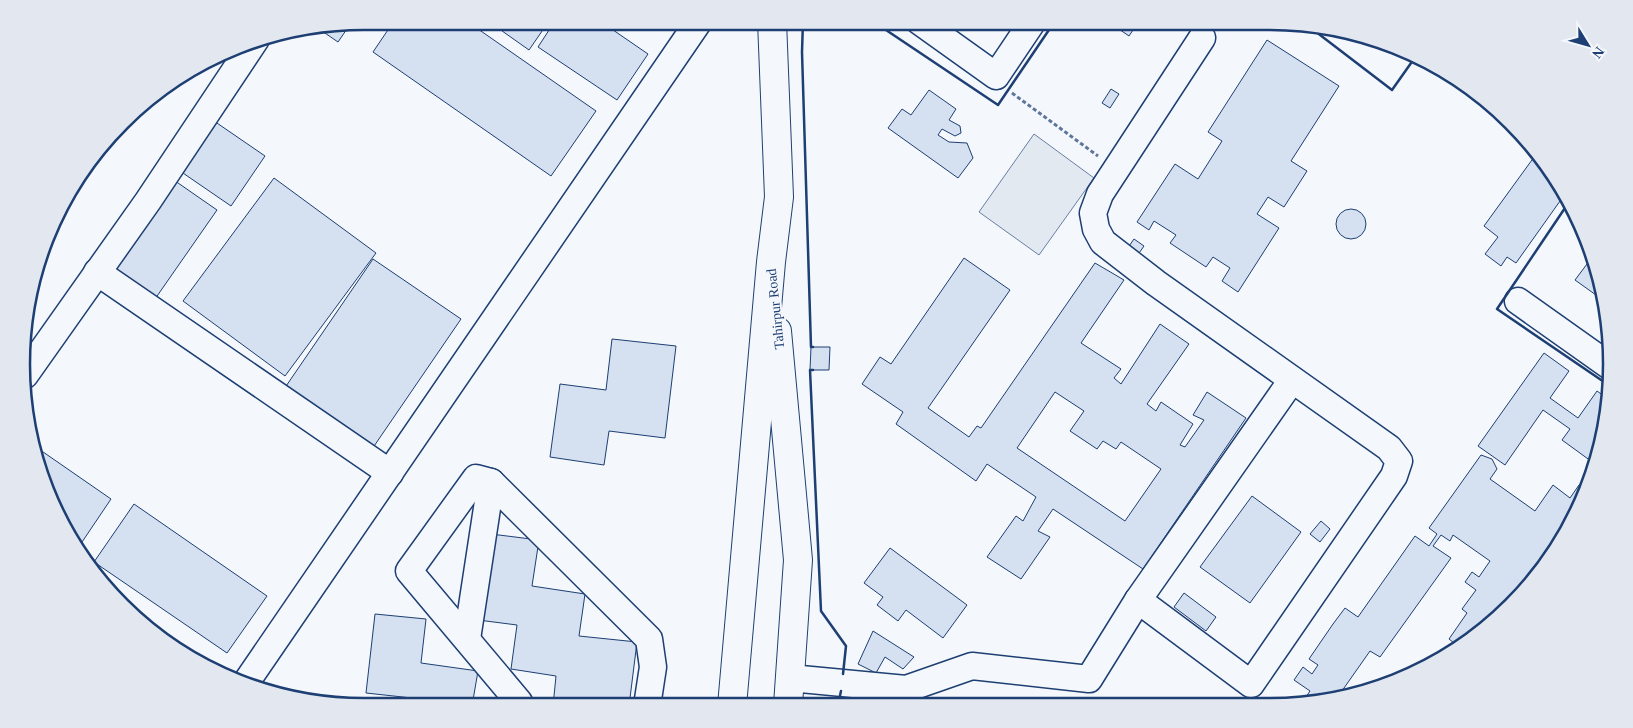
<svg xmlns="http://www.w3.org/2000/svg" width="1633" height="728" font-family="Georgia,serif">
<style>
.green{fill:#e3e9f0;stroke:#687fa3}
.building{fill:#d5e0f0;stroke:#1d3f73;fill-rule:evenodd}
.lines{fill:none;stroke-linecap:round;stroke-linejoin:round}
.minor-casing{stroke:#1d3f73;stroke-width:29}
.major-casing{stroke:#1d3f73;stroke-width:30}
.path{stroke:#5e769c;stroke-width:3;stroke-dasharray:4 2.5;stroke-linecap:butt}
.minor{stroke:#f4f7fb;stroke-width:26}
.major{stroke:#f4f7fb;stroke-width:28}
.wall{stroke:#1d3f73;stroke-width:2.5}
.labels{text-anchor:middle;stroke-width:4;stroke-linejoin:round;paint-order:stroke}
.street-label{font-size:14px;fill:#1d3f73;stroke:#f4f7fb}
.rim{fill:none;stroke:#1d3f73;stroke-width:2.5}
</style>
<rect width="100%" height="100%" fill="#f4f7fb"/>
<polygon class="green" points="1034,134 1094,178 1039,255 979,212"/>
<g class="building">
<polygon points="394,21 484,21 478,29 596,111 551,176 373,52"/>
<polygon points="488,21 549,21 529,50"/>
<polygon points="555,21 600,21 648,54 617,100 538,47"/>
<polygon points="1107,21 1139,21 1129,36"/>
<polygon points="351,23 338,42 319,29"/>
<polygon points="1267,40 1339,86 1291,161 1307,171 1284,207 1268,197 1257,214 1279,228 1238,292 1222,281 1230,268 1213,257 1206,267 1170,243 1176,235 1154,221 1149,230 1137,222 1175,164 1198,179 1222,141 1208,132"/>
<polygon points="1111,89 1119,94 1110,108 1102,103"/>
<polygon points="929,90 956,109 949,120 960,126 961,133 955,136 942,129 938,135 949,142 967,143 973,158 958,178 888,128 902,109 911,115"/>
<polygon points="214,121 265,156 231,206 180,171"/>
<polygon points="1537,153 1554,173 1565,194 1516,263 1507,257 1501,266 1485,254 1498,237 1484,226"/>
<polygon points="168,176 217,210 155,299 106,265"/>
<polygon points="274,178 376,253 285,376 183,301"/>
<circle cx="1351" cy="224" r="15"/>
<polygon points="1134,239 1144,246 1137,256 1127,249"/>
<polygon points="1593,256 1602,286 1596,295 1575,280"/>
<path d="M964 258 1010 290 928 408 969 437 977 426 981 428 1095 263 1124 280 1081 343 1121 369 1114 378 1121 384 1160 324 1189 344 1147 404 1156 411 1161 402 1193 424 1180 445 1185 447 1204 420 1193 415 1207 392 1246 418 1143 569 1053 509 1038 531 1050 537 1021 579 987 557 1016 516 1023 521 1036 497 987 464 976 481 896 424 903 412 862 384 880 357 891 364ZM1055 392 1084 411 1070 431 1097 449 1103 441 1116 449 1121 442 1161 469 1125 521 1017 448Z"/>
<polygon points="373,259 461,319 370,452 282,392"/>
<polygon points="612,339 676,346 665,438 609,431 604,465 550,457 560,384 606,390"/>
<polygon points="811,347 830,347 829,370 810,370"/>
<polygon points="1544,353 1569,371 1550,398 1578,418 1597,391 1608,399 1605,431 1595,464 1562,440 1570,429 1543,410 1505,465 1478,446"/>
<polygon points="33,445 111,499 78,548 67,535 40,474"/>
<polygon points="1481,455 1492,459 1497,469 1490,479 1535,511 1553,485 1570,498 1579,485 1587,490 1541,572 1478,636 1459,647 1449,639 1467,613 1462,609 1476,590 1465,582 1472,572 1479,577 1490,561 1453,535 1450,541 1441,535 1433,546 1451,558 1380,657 1370,651 1337,698 1328,700 1319,693 1313,702 1315,703 1303,704 1302,703 1310,691 1294,680 1303,667 1312,674 1318,665 1309,659 1333,624 1345,608 1358,617 1415,536 1429,546 1437,534 1429,528"/>
<polygon points="1252,496 1301,532 1250,603 1200,567"/>
<polygon points="134,504 267,596 227,653 94,562"/>
<polygon points="1321,521 1330,529 1320,542 1310,534"/>
<polygon points="491,534 539,540 532,586 585,594 579,636 637,642 629,706 553,706 556,676 511,669 517,625 478,620"/>
<polygon points="890,548 967,605 943,638 906,610 898,621 877,605 883,597 864,583"/>
<polygon points="1184,593 1216,617 1206,631 1174,607"/>
<polygon points="375,614 426,619 421,663 478,671 472,706 411,707 412,698 366,693"/>
<polygon points="873,631 914,657 903,669 885,657 876,673 858,664"/>
</g>
<g class="lines">
<g class="minor-casing">
<g id="minor">
<polyline points="919,21 996,76 1033,21"/>
<polyline points="97,272 390,473"/>
<polyline points="1518,301 1611,367"/>
<polyline points="25,375 148,201 256,39"/>
<polyline points="1138,600 1251,684 1394,476 1399,461 1389,448 1156,283 1103,242 1096,229 1093,213 1100,194 1202,38"/>
<polyline points="467,639 491,482"/>
<polyline points="790,678 906,689 972,666 1089,679 1138,600 1292,380"/>
<polyline points="245,684 699,21"/>
<polyline points="519,706 519,702 409,571 476,478 491,482 649,639 653,667 647,706"/>
</g>
</g>
<g class="major-casing">
<g id="major">
<polyline points="777,331 798,560 788,705"/>
<polyline points="732,706 771,262 779,197 772,21"/>
</g>
</g>
<polyline class="path" points="1012,93 1098,156"/>
<use href="#minor" class="minor"/>
<use href="#major" class="major"/>
<g class="wall">
<polyline points="803,21 802,52 811,347 813,347"/>
<polyline points="811,21 880,26 998,105 1055,21"/>
<polyline points="1259,21 1265,26 1268,21"/>
<polyline points="1307,25 1392,90 1416,56"/>
<polyline points="1569,202 1497,309 1610,386"/>
<polyline points="813,370 810,370 821,611 846,646 843,674"/>
<polyline points="838,705 841,691"/>
</g>
</g>
<g class="labels">
<g class="street-label">
<text transform="translate(775 309) rotate(-96)" y="5">Tahirpur Road</text>
</g>
</g>
<path d="M0 0H1633V728H0ZM364 30H1269A334 334 0 0 1 1603 364V364A334 334 0 0 1 1269 698H364A334 334 0 0 1 30 364V364A334 334 0 0 1 364 30Z" fill="#e3e8f0" fill-rule="evenodd"/>
<path class="rim" d="M364 30H1269A334 334 0 0 1 1603 364V364A334 334 0 0 1 1269 698H364A334 334 0 0 1 30 364V364A334 334 0 0 1 364 30Z"/>
<g transform="translate(1588 45) rotate(127)" stroke="#f4f7fb" stroke-width="4" paint-order="stroke">
<path d="M0-4L9 19L0 12L-9 19Z" fill="#1d3f73"/>
<text y="-8" font-size="14" font-weight="bold" text-anchor="middle" fill="#1d3f73">N</text>
</g>
</svg>
